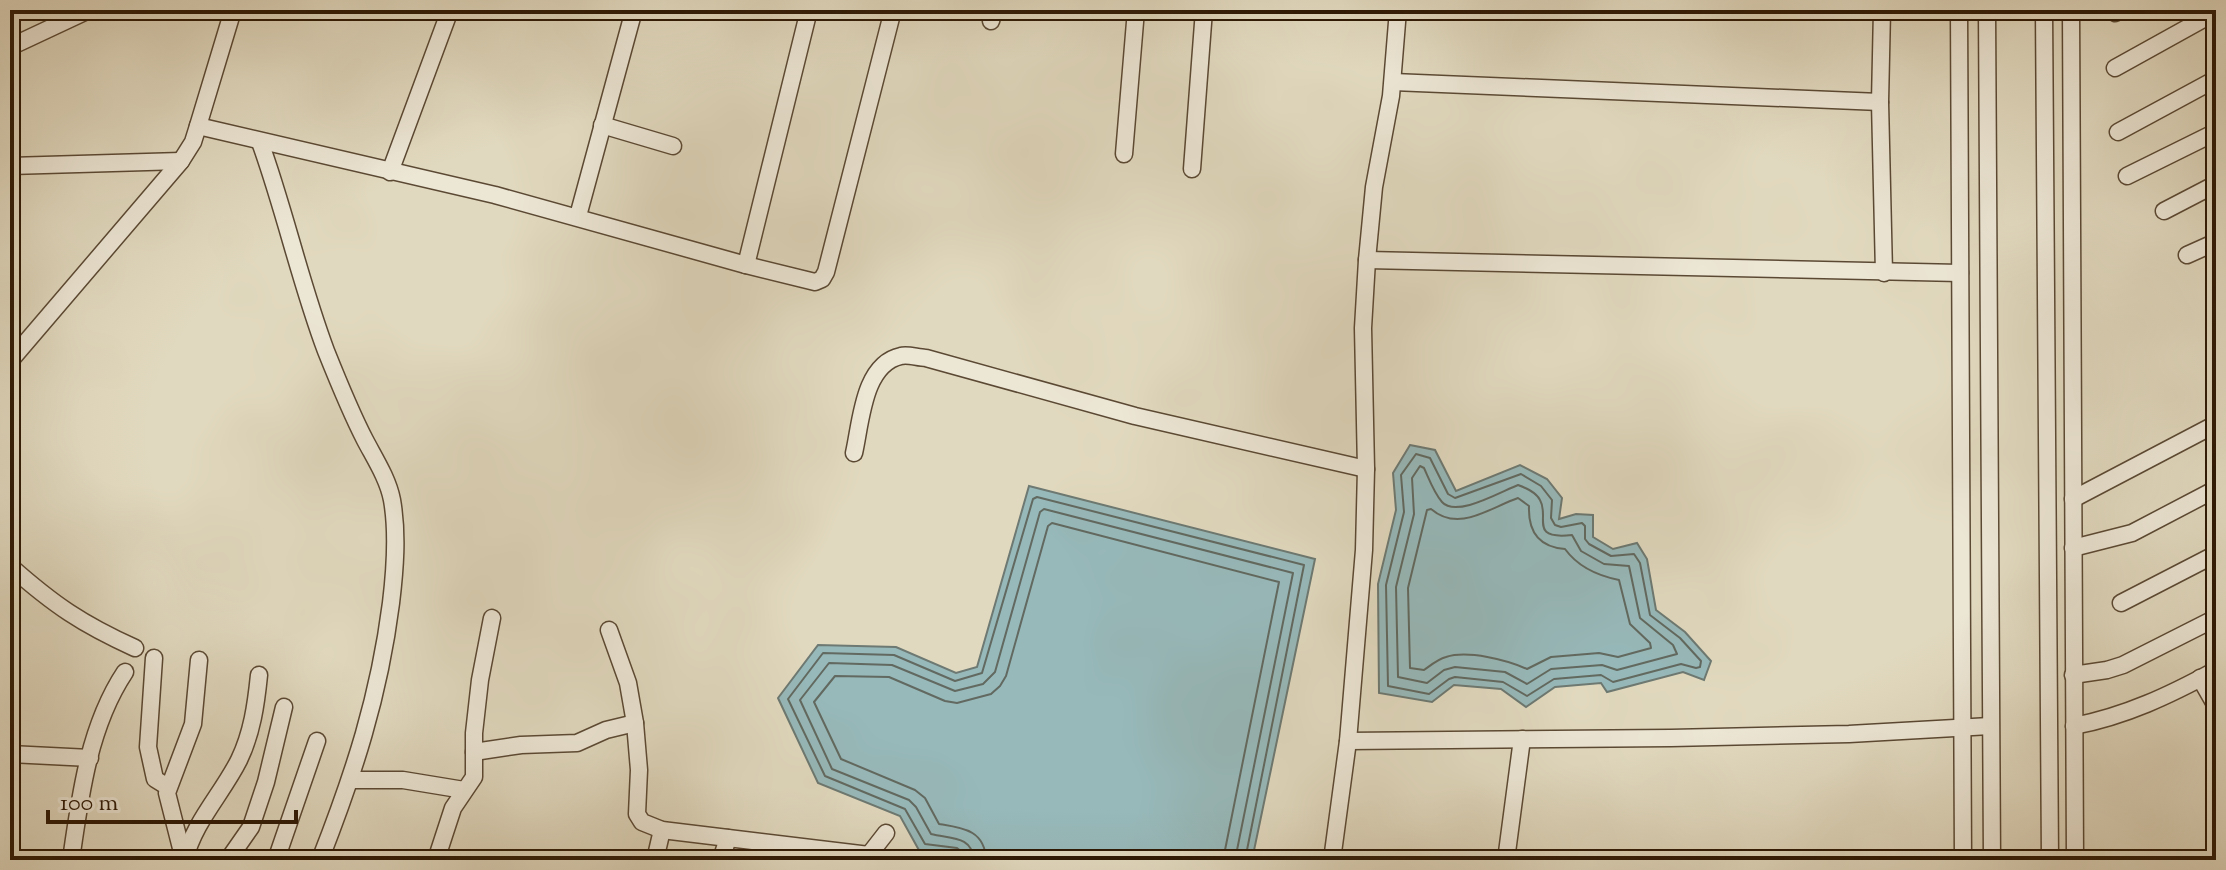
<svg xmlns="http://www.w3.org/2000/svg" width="2226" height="870" font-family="'Sorts Mill Goudy',serif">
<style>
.water{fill:#97b9ba;stroke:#6d7972;stroke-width:2}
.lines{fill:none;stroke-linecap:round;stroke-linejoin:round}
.shore{stroke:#626960;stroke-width:2}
.minor-casing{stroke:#5b4934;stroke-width:19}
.minor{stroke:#ece6d5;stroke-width:16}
</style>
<rect width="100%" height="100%" fill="#e1d9bf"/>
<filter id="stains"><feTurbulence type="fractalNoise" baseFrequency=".0025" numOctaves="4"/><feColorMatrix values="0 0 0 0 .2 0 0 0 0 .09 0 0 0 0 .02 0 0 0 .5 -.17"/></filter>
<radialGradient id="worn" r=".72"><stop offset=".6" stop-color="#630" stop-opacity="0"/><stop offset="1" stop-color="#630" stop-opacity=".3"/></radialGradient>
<g class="water">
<polygon points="1410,445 1435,450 1456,491 1520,465 1547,479 1562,498 1559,519 1576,514 1593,515 1593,537 1613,549 1637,543 1647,559 1656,610 1685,632 1711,661 1704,680 1683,672 1607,692 1601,683 1555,687 1526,707 1501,689 1454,685 1432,702 1379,693 1378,584 1396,510 1393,473"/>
<polygon points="1029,486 1315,559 1252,860 990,860 920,852 900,816 818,783 778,698 818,645 896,647 956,673 977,667"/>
</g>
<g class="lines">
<g class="shore">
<polygon points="1416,454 1430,458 1448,494 1455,498 1521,474 1541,486 1552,500 1551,518 1555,525 1561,527 1582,523 1585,526 1585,539 1589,544 1611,556 1634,554 1640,563 1650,615 1680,638 1701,661 1700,667 1696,668 1681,664 1613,682 1601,675 1554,679 1527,696 1503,682 1455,677 1449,679 1429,694 1388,686 1386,585 1404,512 1401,475"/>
<path d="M1420 466 1424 468C1429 479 1434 493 1442 502 1456 518 1500 492 1518 485 1526 488 1536 492 1540 500 1550 517 1528 540 1572 535L1581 551 1604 564 1629 566 1640 618 1673 645 1677 654 1617 670 1602 665 1551 669 1527 684 1505 672 1455 667 1444 670 1427 683 1398 677 1396 587 1414 514 1412 478Z"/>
<path d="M1518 498 1529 506C1528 531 1538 547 1565 549 1578 567 1599 576 1619 580L1630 624 1650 643 1651 648 1618 657 1599 653 1551 657 1527 669C1507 660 1468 650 1446 657 1438 659 1431 665 1424 670L1410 668 1408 588 1427 510 1431 509C1459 533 1489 508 1518 498Z"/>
<polyline points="964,860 963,853 957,848 925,844 905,809 825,776 788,699 823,653 894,655 955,681 982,673 1033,499 1037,497 1304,565 1245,860"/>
<path d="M974 860C972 835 950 839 931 834L916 807 909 800 832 769 800 700 829 663 892 665 955 691 983 684 995 672 1040 512 1044 509 1293 573 1235 860"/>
<path d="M986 860C985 830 963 828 939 824L925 798 915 790 841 759 814 702 835 676 889 677 945 701 957 703 991 694 1000 686 1006 676 1048 526 1052 523 1279 582 1223 860"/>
</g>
<g class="minor-casing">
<g id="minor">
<polyline points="1882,10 1880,102 1884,273"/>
<polyline points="1959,10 1963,860"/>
<polyline points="1987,10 1992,860"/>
<polyline points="2044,10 2050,860"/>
<polyline points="2071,10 2075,860"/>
<polyline points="2115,13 2121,10"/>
<polyline points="991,21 994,10"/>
<polyline points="10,47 89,10"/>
<polyline points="2115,68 2216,12"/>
<polyline points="1393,82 1880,102"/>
<polyline points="602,125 673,146"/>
<polyline points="198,126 495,195 746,265 815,282 822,279 826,272 893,10"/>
<polyline points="2118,132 2216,79"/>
<path d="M260 142C285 211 300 282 326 351 338 381 350 411 365 440 375 459 388 479 392 500 398 534 395 570 391 603 379 697 354 773 320 860"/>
<polyline points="1124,154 1136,10"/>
<polyline points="10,166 181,161"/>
<polyline points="1192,169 1204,10"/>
<polyline points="390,172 450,10"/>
<polyline points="2127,176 2216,132"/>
<polyline points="2164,211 2216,184"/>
<polyline points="578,216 634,10"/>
<polyline points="2187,255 2216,242"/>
<polyline points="1367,260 1960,273"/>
<polyline points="746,265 809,10"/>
<polyline points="10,361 181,161 193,142 198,126 233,10"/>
<path d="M854 453C861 423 863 364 901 356 908 354 918 358 926 358L1135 416 1366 469"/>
<polyline points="2073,499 2216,424"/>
<polyline points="2073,548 2132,533 2216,489"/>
<path d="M10 566C54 605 82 624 135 648"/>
<polyline points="2121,603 2216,554"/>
<polyline points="609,630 628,683 635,723 639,770 637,814 642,822 662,830 869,855"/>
<polyline points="154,658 148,747 155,779 168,787"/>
<polyline points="2073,675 2107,670 2123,665 2216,618"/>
<polyline points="2200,678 2216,706"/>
<path d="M2074 726C2126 716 2170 695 2216 670"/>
<polyline points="1348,741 1671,738 1849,734 1990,726"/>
<polyline points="474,752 521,745 577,743 606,730 635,723"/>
<polyline points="10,754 90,758"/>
<polyline points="351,780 403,780 464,790"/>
<path d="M185 859C194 822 222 794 239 760 252 733 256 705 259 675"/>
<path d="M71 860C80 796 89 726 125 672"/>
<polyline points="184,860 167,793 193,724 199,660"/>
<polyline points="228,860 251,827 266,782 284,707"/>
<polyline points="276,860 317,741"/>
<polyline points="436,860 453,808 474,777 474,733 480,680 492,618"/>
<polyline points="655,860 662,830"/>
<polyline points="721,860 728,838"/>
<polyline points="865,860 886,833"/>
<polyline points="1332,860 1348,741 1364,550 1366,469 1363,328 1367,260 1374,187 1391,96 1398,10"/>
<polyline points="1506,860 1522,739"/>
</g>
</g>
<use href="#minor" class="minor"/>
</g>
<rect width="2226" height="870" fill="none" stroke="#e1d9bf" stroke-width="40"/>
<rect x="12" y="12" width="2202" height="846" fill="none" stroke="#2e1905" stroke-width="4"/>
<rect x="20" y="20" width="2186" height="830" fill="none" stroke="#2e1905" stroke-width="2"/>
<path d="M48 810v12h248v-12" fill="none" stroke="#2e1905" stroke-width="4"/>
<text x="60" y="810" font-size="24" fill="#2e1905" stroke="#ece6d5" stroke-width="6" paint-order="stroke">100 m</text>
<rect width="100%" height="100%" filter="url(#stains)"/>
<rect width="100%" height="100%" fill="url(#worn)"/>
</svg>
